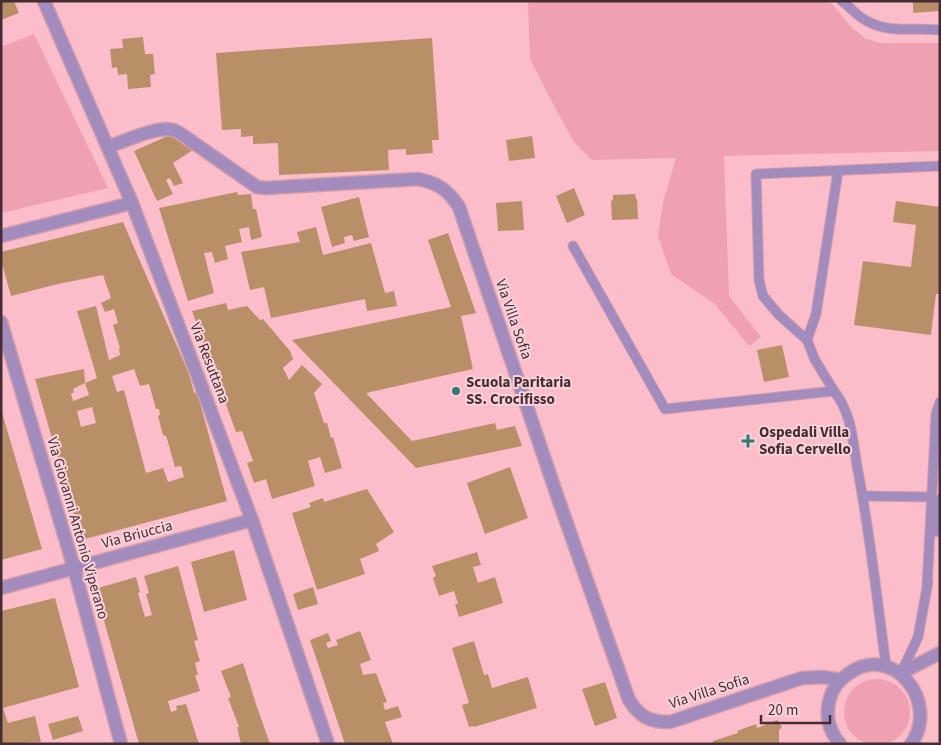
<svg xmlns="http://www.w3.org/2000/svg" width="941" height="745" font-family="'Source Sans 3',sans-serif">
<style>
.green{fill:#efa0b2}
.building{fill:#b98f68;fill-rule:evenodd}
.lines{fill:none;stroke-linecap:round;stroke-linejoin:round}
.service-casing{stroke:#d49daa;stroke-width:11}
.minor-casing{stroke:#d49daa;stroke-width:15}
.service{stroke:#a18cbd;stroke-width:9}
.minor{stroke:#a18cbd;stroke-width:12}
.poi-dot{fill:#327971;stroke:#f9d2da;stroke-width:2}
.labels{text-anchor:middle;stroke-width:4;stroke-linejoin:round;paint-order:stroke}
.street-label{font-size:15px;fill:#462d33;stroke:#f9d2da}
.poi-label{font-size:15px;font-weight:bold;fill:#462d33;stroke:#f9d2da;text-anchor:start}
</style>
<rect width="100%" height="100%" fill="#fcbdcb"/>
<g class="green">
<polygon points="528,1 828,1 833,5 852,28 866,39 881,43 940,43 940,151 724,156 729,296 761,337 749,346 715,304 671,274 658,236 663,203 676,158 592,160 574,142 552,102 530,59"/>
<polygon points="34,34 108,188 1,213 1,47"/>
<circle cx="877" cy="712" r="33"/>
</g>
<g class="building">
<polygon points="1,1 14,1 19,13 1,20"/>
<polygon points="913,1 938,1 939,11 913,13"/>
<polygon points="143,37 145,54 153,54 155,74 150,75 151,87 128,89 127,74 118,75 117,67 112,68 110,49 123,48 122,39"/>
<polygon points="432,38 439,140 432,140 433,153 406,155 406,149 388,150 389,170 279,175 278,143 253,144 253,136 241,137 241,129 222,130 216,53"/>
<polygon points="172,134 193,150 173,163 183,183 174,186 170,178 166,180 173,194 157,201 134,151"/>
<polygon points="532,136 535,158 509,161 506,140"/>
<polygon points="574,188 585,215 567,223 556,196"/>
<polygon points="237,192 238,195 251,194 253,209 256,209 262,237 251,240 249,227 239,229 242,242 225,246 228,259 215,263 212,252 204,253 214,293 188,301 159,208"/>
<polygon points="635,194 636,199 637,199 638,219 612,220 611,201 613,200 613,195"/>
<polygon points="359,197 369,237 354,241 352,235 344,237 345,243 332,247 321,207"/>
<polygon points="522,201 524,230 498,231 496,203"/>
<polygon points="896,201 940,207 940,294 936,294 931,335 854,325 863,261 911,267 916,225 893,222"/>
<path d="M123 222 189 374 194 393 197 392 227 501 81 540 35 379 84 369 85 383 73 389 74 392 71 394 73 401 89 395 85 383 97 378 77 311 96 306 109 360 120 355 119 349 120 348 113 325 118 323 114 309 105 312 101 303 111 298 103 275 58 284 11 296 1 260V252ZM134 369 140 386 149 384 156 409H159L160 415 158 416 163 435 166 436 168 442 175 467 181 466 184 477 168 482 163 468 146 473 124 390 117 392 112 376ZM92 407 96 423 81 427 77 411Z"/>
<polygon points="316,227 323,255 371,243 385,293 394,291 397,306 367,311 365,299 271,318 264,287 250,290 241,252 300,242 297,232"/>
<polygon points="448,233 476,313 461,316 473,369 366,393 412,441 495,423 497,430 515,426 522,446 416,468 292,340 451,307 428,240"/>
<polygon points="226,303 228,310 247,306 260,320 263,319 290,351 293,359 283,368 289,380 302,365 322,384 314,393 324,423 327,423 331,438 333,437 342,468 325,473 320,457 308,461 315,486 272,499 266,479 254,483 247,463 253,461 242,431 236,432 192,311"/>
<polygon points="782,345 789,377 764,382 757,350"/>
<polygon points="1,409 42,549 1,560"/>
<polygon points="510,467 528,518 485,534 467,483"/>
<polygon points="367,489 394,532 376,544 379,551 360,559 365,574 317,590 292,513 311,507 309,503 323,498 324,502"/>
<polygon points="234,550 247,600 204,612 191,562"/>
<polygon points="477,552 481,565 473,567 478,583 495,577 503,603 459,617 455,604 458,604 454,591 439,596 433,578 436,576 432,566"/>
<polygon points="178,566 198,640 194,641 200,661 195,663 198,675 195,675 200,691 168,701 171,712 177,710 176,706 186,704 199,744 139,744 95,589 136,577 140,592 138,593 145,617 152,615 146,594 149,593 144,576"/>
<polygon points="313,587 318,604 298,610 293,594"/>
<polygon points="55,598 79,687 3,708 8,723 35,716 41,742 1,744 1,611"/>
<polygon points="360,631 371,660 360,664 363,675 376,673 387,702 383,703 385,710 398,706 402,717 385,722 393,744 345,744 310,640 328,633 331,641 326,643 328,648 338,645 336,640"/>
<polygon points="474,641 484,675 488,674 492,688 528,677 537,708 474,727 473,726 469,727 462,705 469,703 452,648"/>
<polygon points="243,663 256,704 270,744 241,744 237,727 239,727 228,698 231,697 221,671"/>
<polygon points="605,682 617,718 595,726 582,689"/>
<polygon points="78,716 83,731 53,740 48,724"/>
<polygon points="777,720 782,727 779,730 779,744 713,744 713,741 738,733 737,731 756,724 757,728"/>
</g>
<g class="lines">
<g class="service-casing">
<g id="service">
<path d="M842 1C850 7 858 17 867 21 890 34 915 27 940 30"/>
<path d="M573 246 665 409 834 391C851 412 853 440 857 466 870 532 877 599 886 666"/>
<polyline points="807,340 816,314 838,171"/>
<polyline points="834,391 815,360 807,340 779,315 763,296 759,280 756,174 940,166"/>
<polyline points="863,496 932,497"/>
<polyline points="935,532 940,499"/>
<polyline points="927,588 936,414 940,402"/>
<polyline points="901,673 918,637 928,582"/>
</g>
</g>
<g class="minor-casing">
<g id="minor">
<polyline points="44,1 132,203 252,520 328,744"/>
<path d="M108 147C125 141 157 126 173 130 177 131 181 134 184 136L257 187 266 188 418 179C438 183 448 190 459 207L560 504 629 700C640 717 649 722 670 722L802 678 823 677 840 680"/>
<polyline points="1,236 132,203"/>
<polyline points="1,322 74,568 121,744"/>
<polyline points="1,588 252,520"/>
<polyline points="901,673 940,653"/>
<path d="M840 744C828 730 825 715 830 698 833 687 839 680 848 674 892 641 941 702 911 744"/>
</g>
</g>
<use href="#service" class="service"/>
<use href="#minor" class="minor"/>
</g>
<g class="poi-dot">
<circle cx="456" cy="391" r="5"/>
<path d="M745.5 433.5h5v5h5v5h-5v5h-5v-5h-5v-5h5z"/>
</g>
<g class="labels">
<g class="street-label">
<text transform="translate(514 319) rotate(71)" y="5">Via Villa Sofia</text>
<text transform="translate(210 363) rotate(69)" y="5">Via Resuttana</text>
<text transform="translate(78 528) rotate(74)" y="5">Via Giovanni Antonio Viperano</text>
<text transform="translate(137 534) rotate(-15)" y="5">Via Briuccia</text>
<text transform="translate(709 691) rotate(-18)" y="5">Via Villa Sofia</text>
</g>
<g class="poi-label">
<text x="466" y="387">Scuola Paritaria<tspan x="466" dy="17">SS. Crocifisso</tspan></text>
<text x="759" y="437">Ospedali Villa<tspan x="759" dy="17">Sofia Cervello</tspan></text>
</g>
</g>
<rect width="941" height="745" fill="none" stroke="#462d33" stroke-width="5"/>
<path d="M761 715v8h69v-8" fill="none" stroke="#462d33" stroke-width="2.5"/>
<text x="768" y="715" font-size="15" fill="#462d33" stroke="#f9d2da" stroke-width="4" paint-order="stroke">20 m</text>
</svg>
